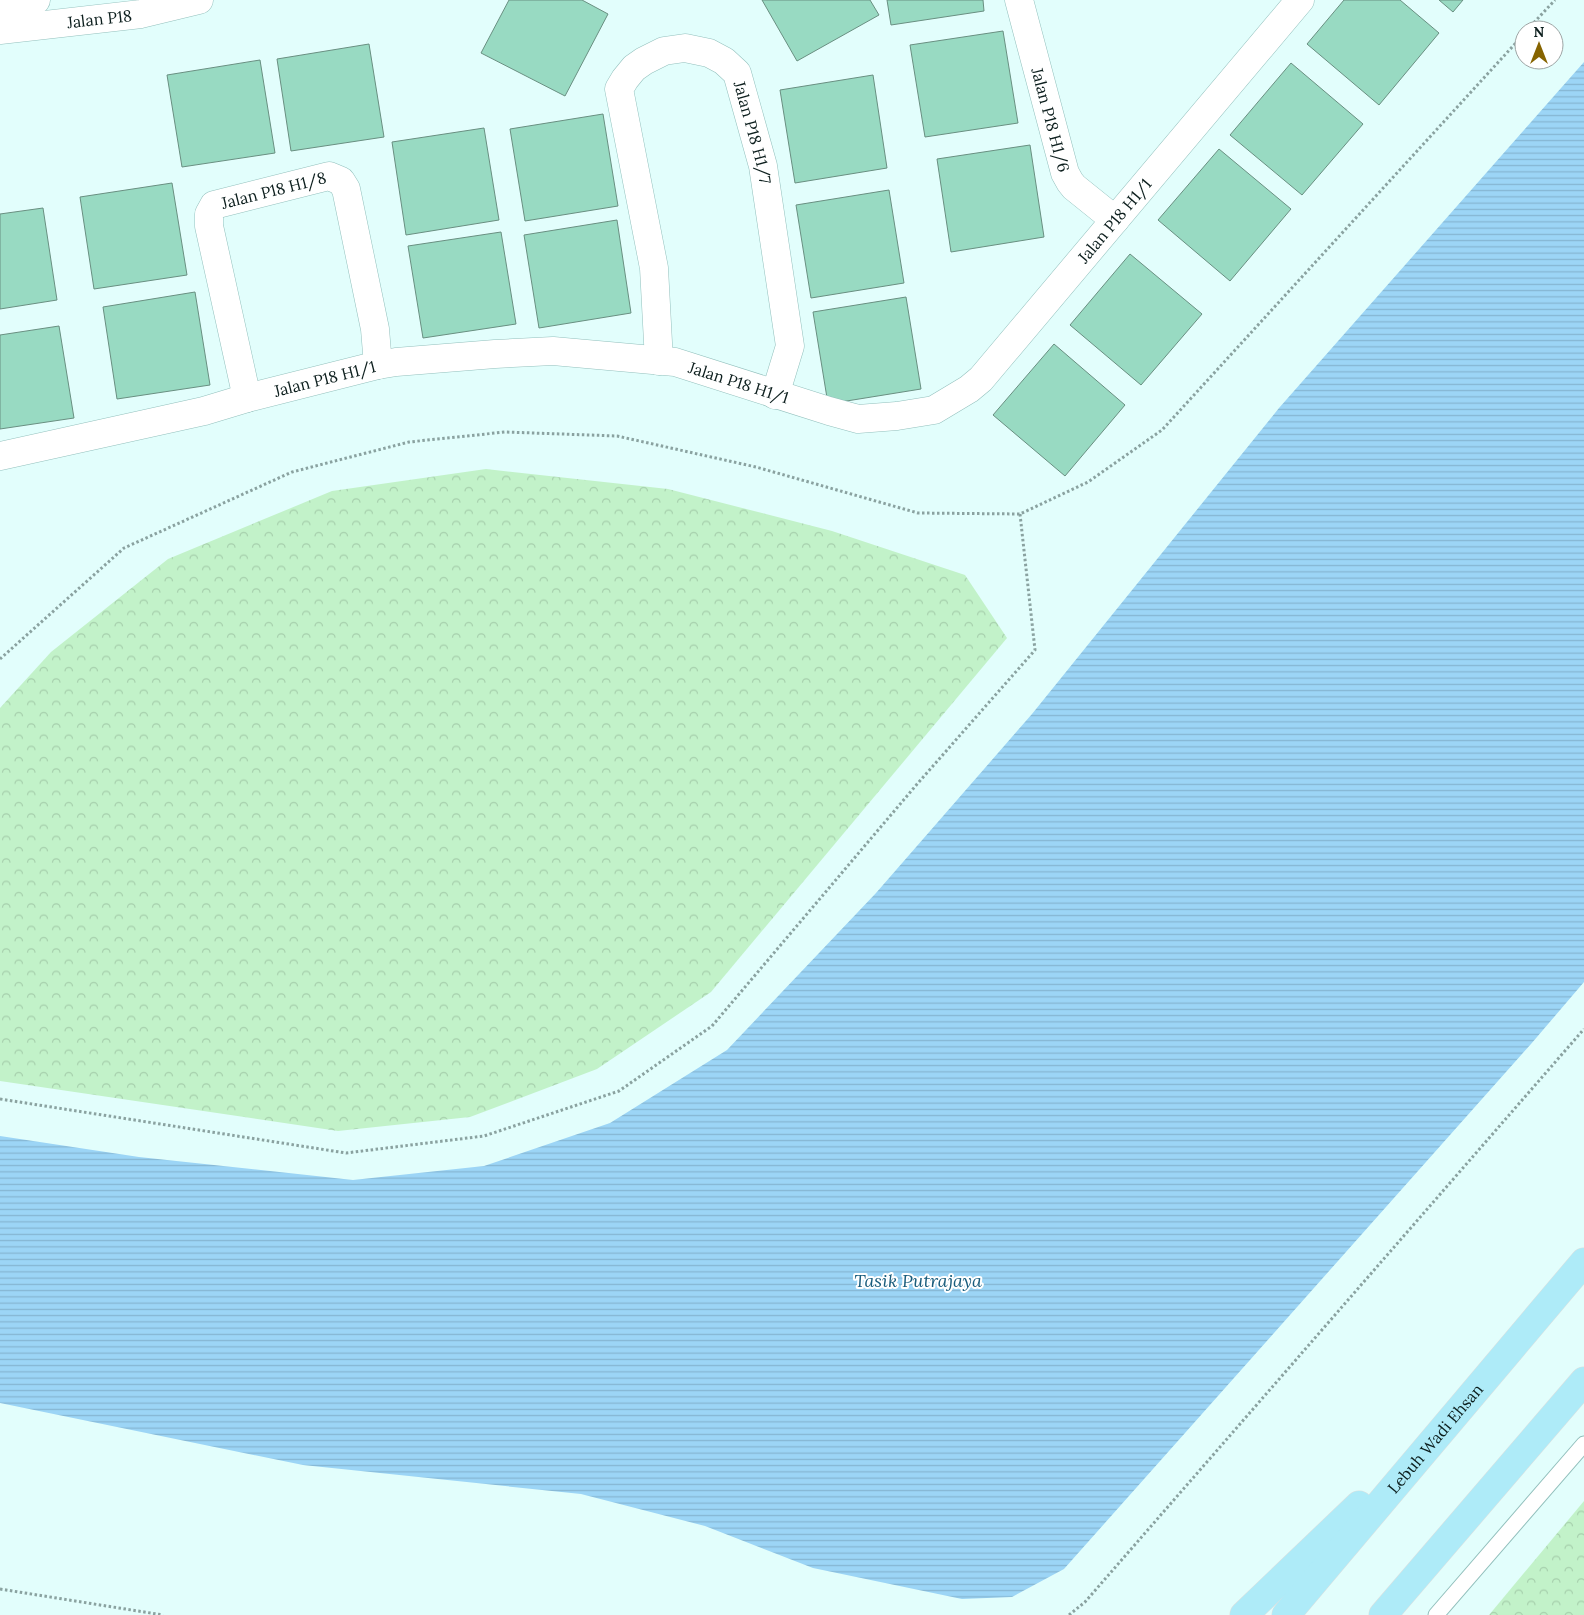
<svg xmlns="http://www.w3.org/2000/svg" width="1584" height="1615" font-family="Lora,serif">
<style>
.forest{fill:url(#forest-crowns)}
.water{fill:url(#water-rules)}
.building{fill:#98dac2;stroke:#698f81}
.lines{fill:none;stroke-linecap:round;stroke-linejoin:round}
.service-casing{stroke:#93c0bd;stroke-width:17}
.minor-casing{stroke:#93c0bd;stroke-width:29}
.tertiary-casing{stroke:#93c0bd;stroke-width:29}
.primary-casing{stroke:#dde0df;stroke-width:29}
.path{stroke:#8aa2a0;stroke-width:3;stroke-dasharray:2.5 2.5;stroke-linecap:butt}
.service{stroke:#fff;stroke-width:15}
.minor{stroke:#fff;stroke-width:28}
.tertiary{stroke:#fff;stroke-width:28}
.primary{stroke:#aeebf8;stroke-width:28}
.labels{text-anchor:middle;stroke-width:4;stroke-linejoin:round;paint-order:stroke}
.street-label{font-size:16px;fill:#0c1e1d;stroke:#fff}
.water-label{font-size:18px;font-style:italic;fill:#185c7c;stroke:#fff}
</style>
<defs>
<pattern id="forest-crowns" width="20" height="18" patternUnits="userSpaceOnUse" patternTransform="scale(1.25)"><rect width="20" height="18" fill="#c2f2c9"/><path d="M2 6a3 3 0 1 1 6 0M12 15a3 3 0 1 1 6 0" fill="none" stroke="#a6cfac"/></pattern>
<pattern id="water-rules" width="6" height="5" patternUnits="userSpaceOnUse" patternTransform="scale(1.25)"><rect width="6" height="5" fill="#9cd5f6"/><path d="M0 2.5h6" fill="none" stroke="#85b6d2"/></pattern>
</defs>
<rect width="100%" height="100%" fill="#e2fefc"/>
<g class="forest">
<polygon points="486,469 668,489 832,531 965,575 1007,638 711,992 597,1069 470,1117 338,1131 0,1081 0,708 51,652 168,559 332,491"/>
<polygon points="1584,1501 1584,1615 1489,1615"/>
</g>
<polygon class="water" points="1584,62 1584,982 1531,1044 1064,1569 1012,1597 962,1599 813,1568 705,1526 581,1494 303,1465 0,1403 0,1136 139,1157 353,1180 484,1166 610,1123 727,1050 876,893 1032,714 1279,408"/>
<g class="building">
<polygon points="509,0 582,0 608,14 565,96 481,53"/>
<polygon points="762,0 870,0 879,15 797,61"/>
<polygon points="887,0 983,0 984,11 891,25"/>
<polygon points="1344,0 1400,0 1439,33 1379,105 1307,44"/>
<polygon points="1439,0 1463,0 1453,12"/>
<polygon points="1003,31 1018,123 925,137 910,45"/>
<polygon points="369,44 384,137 291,151 277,59"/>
<polygon points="260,60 275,153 182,167 167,75"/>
<polygon points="1291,63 1363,124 1302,195 1230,135"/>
<polygon points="873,75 887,168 795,183 780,90"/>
<polygon points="603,114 618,206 525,221 510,129"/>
<polygon points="484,128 499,220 406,235 392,142"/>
<polygon points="1030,145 1044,237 951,252 937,159"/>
<polygon points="1219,149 1291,209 1230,281 1158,220"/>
<polygon points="172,183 187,275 94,289 80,197"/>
<polygon points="889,190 904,283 811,298 796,205"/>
<polygon points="43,208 57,300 0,309 0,214"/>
<polygon points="617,220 631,313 539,328 524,235"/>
<polygon points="501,232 516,324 423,338 408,246"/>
<polygon points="1130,254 1202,314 1141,385 1070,325"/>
<polygon points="195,292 210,385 117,399 103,307"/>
<polygon points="906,297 921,389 828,404 813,312"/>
<polygon points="59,326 74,418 0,429 0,335"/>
<polygon points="1054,344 1125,405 1065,476 993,415"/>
</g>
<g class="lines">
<g class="service-casing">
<polyline id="service" points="1436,1615 1584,1444"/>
</g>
<g class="minor-casing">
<g id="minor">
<path id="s1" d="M1019 0 1065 173 1070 182 1074 187 1115 220"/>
<path id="s2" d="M659 361 654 268 619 89 625 79 634 68 644 61 664 51 685 48 709 53 724 61 737 73 763 166 790 346 775 395"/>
<path id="s3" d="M247 398 209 226V214L214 205 329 176 341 181 346 189 375 329 378 365"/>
<path id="s4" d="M0 456 204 411 247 398 378 365 396 362 495 354 553 351 675 362 829 411 858 419 897 416 934 410 969 389 981 379 1300 0"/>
</g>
</g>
<g class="tertiary-casing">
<g id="tertiary">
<polyline points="0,6 36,0"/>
<path id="s5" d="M0 30 141 14 199 0"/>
</g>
</g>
<g class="primary-casing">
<g id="primary">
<polyline points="1244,1615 1359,1505"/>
<path id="s6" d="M1286 1615 1584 1262"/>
<polyline points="1383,1615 1584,1381"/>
</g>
</g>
<g class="path">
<polyline points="1527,30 1555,0"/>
<polyline points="0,659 124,548 292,472 409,442 505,432 617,436 756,467 918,513 1020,514 1088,482 1162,430 1524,34"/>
<polyline points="0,1099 346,1153 484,1136 619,1091 712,1026 918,783 1035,650 1020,514"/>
<polyline points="0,1589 163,1615"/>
<polyline points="1069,1615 1085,1602 1584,1029"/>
</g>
<use href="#service" class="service"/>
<use href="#minor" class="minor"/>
<use href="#tertiary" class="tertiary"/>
<use href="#primary" class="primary"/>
</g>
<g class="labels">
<g class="street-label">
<text dy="6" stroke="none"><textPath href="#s5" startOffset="100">Jalan P18</textPath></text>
<text dy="6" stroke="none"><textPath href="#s1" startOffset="124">Jalan P18 H1/6</textPath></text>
<text dy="6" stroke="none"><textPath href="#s2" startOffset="478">Jalan P18 H1/7</textPath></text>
<text dy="6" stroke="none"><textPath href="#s3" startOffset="260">Jalan P18 H1/8</textPath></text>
<text dy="6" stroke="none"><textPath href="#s4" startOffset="1219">Jalan P18 H1/1</textPath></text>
<text dy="6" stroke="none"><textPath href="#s4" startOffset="334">Jalan P18 H1/1</textPath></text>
<text dy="6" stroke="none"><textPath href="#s4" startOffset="754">Jalan P18 H1/1</textPath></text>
<text dy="6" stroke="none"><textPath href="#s6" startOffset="231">Lebuh Wadi Ehsan</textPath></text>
</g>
<g class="water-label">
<text x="918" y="1287">Tasik Putrajaya</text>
</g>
</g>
<g transform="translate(1539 45)"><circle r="24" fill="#ffffff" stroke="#9ea5a5"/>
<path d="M0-4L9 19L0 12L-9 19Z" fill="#866400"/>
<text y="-8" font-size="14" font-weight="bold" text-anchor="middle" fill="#0c1e1d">N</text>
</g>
</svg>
